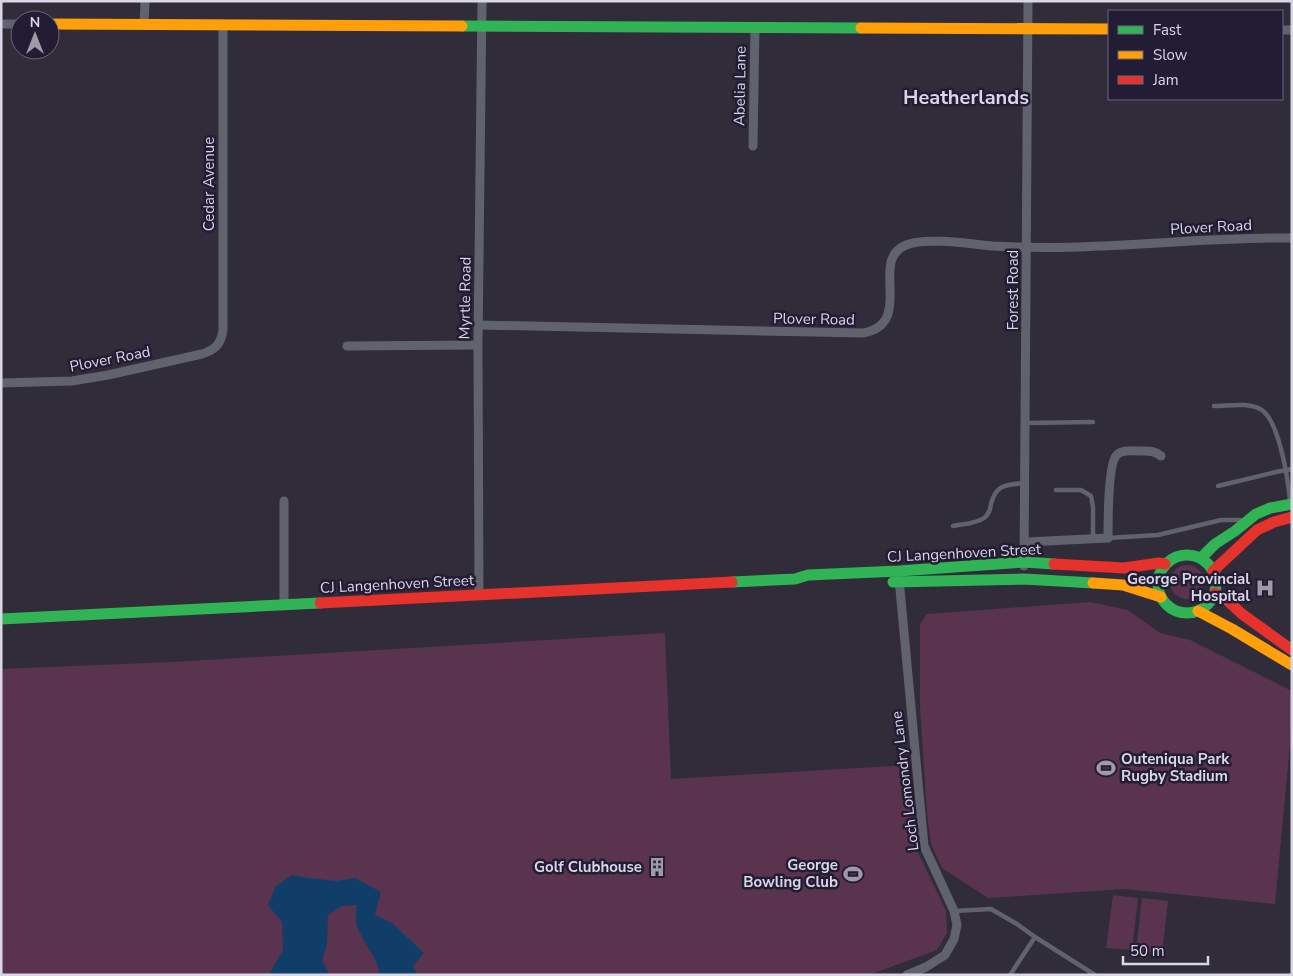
<svg xmlns="http://www.w3.org/2000/svg" width="1293" height="976" font-family="'Nunito Sans',sans-serif">
<style>
.green{fill:#5a344f}
.water{fill:#113d69}
.lines{fill:none;stroke-linecap:round;stroke-linejoin:round}
.lane{stroke:#60626d;stroke-width:4.5}
.street{stroke:#60626d;stroke-width:9}
.fast{stroke:#30b455;stroke-width:11}
.slow{stroke:#ff9f0a;stroke-width:11}
.jam{stroke:#e5322d;stroke-width:11}
.labels{text-anchor:middle;stroke-width:5;stroke-linejoin:round;paint-order:stroke}
.street-label{font-size:15px;fill:#d9d6e6;stroke:#231c35}
.poi-label{font-size:15px;font-weight:bold;fill:#d9d6e6;stroke:#231c35;text-anchor:end}
.district-label{font-size:20px;font-weight:bold;fill:#d9d6e6;stroke:#231c35}
</style>
<rect width="100%" height="100%" fill="#302c39"/>
<g class="green">
<circle cx="1187" cy="582" r="17"/>
<polygon points="1090,602 1128,610 1160,633 1190,640 1292,691 1292,723 1275,904 1124,889 988,898 942,868 931,844 927,813 920,706 920,624 927,614"/>
<polygon points="665,633 671,779 909,765 912,840 946,911 947,933 937,950 869,975 1,975 1,669 173,662"/>
<polygon points="1113,895 1138,898 1132,950 1106,948"/>
<polygon points="1142,898 1168,901 1162,954 1136,951"/>
</g>
<path class="water" d="M292 875 308 878 336 881 355 878 381 892 375 915 392 923 424 953 413 966 418 975H379C380 959 358 938 356 921 355 916 357 910 357 905L342 906 328 915 327 944 322 961 330 975H269L283 950 282 922 268 905 276 886Z"/>
<g class="lines">
<g class="lane">
<path d="M1214 406C1228 406 1248 402 1260 409 1279 418 1288 480 1290 500"/>
<polyline points="1026,423 1093,422"/>
<polyline points="1218,486 1276,472 1292,469"/>
<polyline points="1056,490 1081,490 1091,496 1093,507 1093,539"/>
<path d="M953 526C962 524 976 524 984 518 989 514 990 510 991 504 996 484 1006 485 1024 483"/>
<polyline points="1108,538 1158,535 1221,520 1240,520"/>
<polyline points="954,911 991,909 1017,924 1035,937"/>
<polyline points="1010,975 1035,937 1095,975"/>
</g>
<g class="street">
<polyline points="1,24 20,24"/>
<polyline points="144,25 145,1"/>
<polyline points="1282,30 1292,30"/>
<polyline points="753,146 755,27"/>
<path d="M479 325 863 333C916 323 868 260 906 245 926 237 971 244 993 246 1093 252 1192 237 1292 238"/>
<polyline points="347,346 478,345"/>
<path d="M1 383 72 381 108 375 202 354C215 350 221 344 223 330V25"/>
<polyline points="284,501 284,605"/>
<path d="M1026 542 1108 538C1108 523 1108 466 1116 456 1121 449 1132 451 1139 451 1147 451 1154 450 1161 456"/>
<polyline points="1024,566 1028,1"/>
<polyline points="899,579 924,846 954,911 957,925 954,939 945,955 926,967 907,975"/>
<polyline points="479,595 478,345 482,1"/>
</g>
<g class="fast">
<polyline points="462,26 861,28"/>
<circle cx="1187" cy="584" r="29"/>
<polyline points="1201,558 1215,544 1235,531 1256,514 1270,508 1292,504"/>
<polyline points="732,582 795,579 808,575 899,571 1024,562 1054,564"/>
<polyline points="893,582 1024,579 1093,583"/>
<polyline points="1,619 320,603"/>
</g>
<g class="slow">
<polyline points="50,24 462,26"/>
<polyline points="861,28 1109,29"/>
<polyline points="1093,583 1123,585 1161,597"/>
<polyline points="1198,611 1232,629 1292,665"/>
</g>
<g class="jam">
<polyline points="1054,564 1124,568 1159,563 1165,564"/>
<polyline points="1213,571 1257,530 1274,522 1292,517"/>
<polyline points="1215,593 1228,601 1242,614 1292,650"/>
<polyline points="320,603 732,582"/>
</g>
</g>
<defs>
<g id="hospital-bare" transform="scale(1.5)"><path d="M-5-5h3v3.5h4V-5h3V5h-3V1.5h-4V5h-3Z" fill="#9e9aa9" stroke="#231c35" stroke-width="2.5" paint-order="stroke"/></g>
<g id="stadium-bare" transform="scale(1.5)"><path d="M0-5a6.5 5 0 1 0 0 10a6.5 5 0 1 0 0-10ZM-3.5-1.8h7v3.6h-7Z" fill="#9e9aa9" stroke="#231c35" stroke-width="2.5" paint-order="stroke"/></g>
<g id="building-bare" transform="scale(1.5)"><path d="M-4-6H4V6H1V3H-1V6H-4ZM-2.5-4.3h1.7v1.8h-1.7ZM.8-4.3h1.7v1.8H.8ZM-2.5-1h1.7V.8h-1.7ZM.8-1h1.7V.8H.8Z" fill="#9e9aa9" stroke="#231c35" stroke-width="2.5" paint-order="stroke"/></g>
</defs>
<g fill-rule="evenodd">
<use href="#hospital-bare" x="1265" y="588"/>
<use href="#stadium-bare" x="1106" y="768"/>
<use href="#building-bare" x="657" y="867"/>
<use href="#stadium-bare" x="853" y="874"/>
</g>
<g class="labels">
<g class="street-label">
<text transform="translate(740 86) rotate(-89)" y="5">Abelia Lane</text>
<text transform="translate(209 184) rotate(-90)" y="5">Cedar Avenue</text>
<text transform="translate(1211 227) rotate(-3)" y="5">Plover Road</text>
<text transform="translate(1013 290) rotate(-90)" y="5">Forest Road</text>
<text transform="translate(465 298) rotate(-89)" y="5">Myrtle Road</text>
<text transform="translate(814 319) rotate(1)" y="5">Plover Road</text>
<text transform="translate(110 359) rotate(-11)" y="5">Plover Road</text>
<text transform="translate(964 553) rotate(-3)" y="5">CJ Langenhoven Street</text>
<text transform="translate(397 584) rotate(-3)" y="5">CJ Langenhoven Street</text>
<text transform="translate(905 781) rotate(-97)" y="5">Loch Lomondry Lane</text>
</g>
<g class="poi-label">
<text x="1250" y="584">George Provincial<tspan x="1250" dy="17">Hospital</tspan></text>
<text x="1121" y="764" text-anchor="start">Outeniqua Park<tspan x="1121" dy="17">Rugby Stadium</tspan></text>
<text x="838" y="870">George<tspan x="838" dy="17">Bowling Club</tspan></text>
<text x="642" y="872">Golf Clubhouse</text>
</g>
<g class="district-label">
<text x="966" y="104">Heatherlands</text>
</g>
</g>
<rect width="1293" height="976" fill="none" stroke="#d9d6e6" stroke-width="5"/>
<rect x="1108" y="10" width="175" height="90" fill="#231c35" stroke="#6c667c"/>
<rect x="1118" y="26" width="25" height="8" fill="#30b455" stroke="#6c667c"/>
<text x="1153" y="35" font-size="15" fill="#d9d6e6">Fast</text>
<rect x="1118" y="51" width="25" height="8" fill="#ff9f0a" stroke="#6c667c"/>
<text x="1153" y="60" font-size="15" fill="#d9d6e6">Slow</text>
<rect x="1118" y="76" width="25" height="8" fill="#e5322d" stroke="#6c667c"/>
<text x="1153" y="85" font-size="15" fill="#d9d6e6">Jam</text>
<g transform="translate(35 35)"><circle r="24" fill="#231c35" stroke="#6c667c"/>
<path d="M0-4L9 19L0 12L-9 19Z" fill="#9e9aa9"/>
<text y="-8" font-size="14" font-weight="bold" text-anchor="middle" fill="#d9d6e6">N</text>
</g>
<path d="M1123 956v8h85v-8" fill="none" stroke="#d9d6e6" stroke-width="2.5"/>
<text x="1130" y="956" font-size="15" fill="#d9d6e6" stroke="#231c35" stroke-width="4" paint-order="stroke">50 m</text>
</svg>
